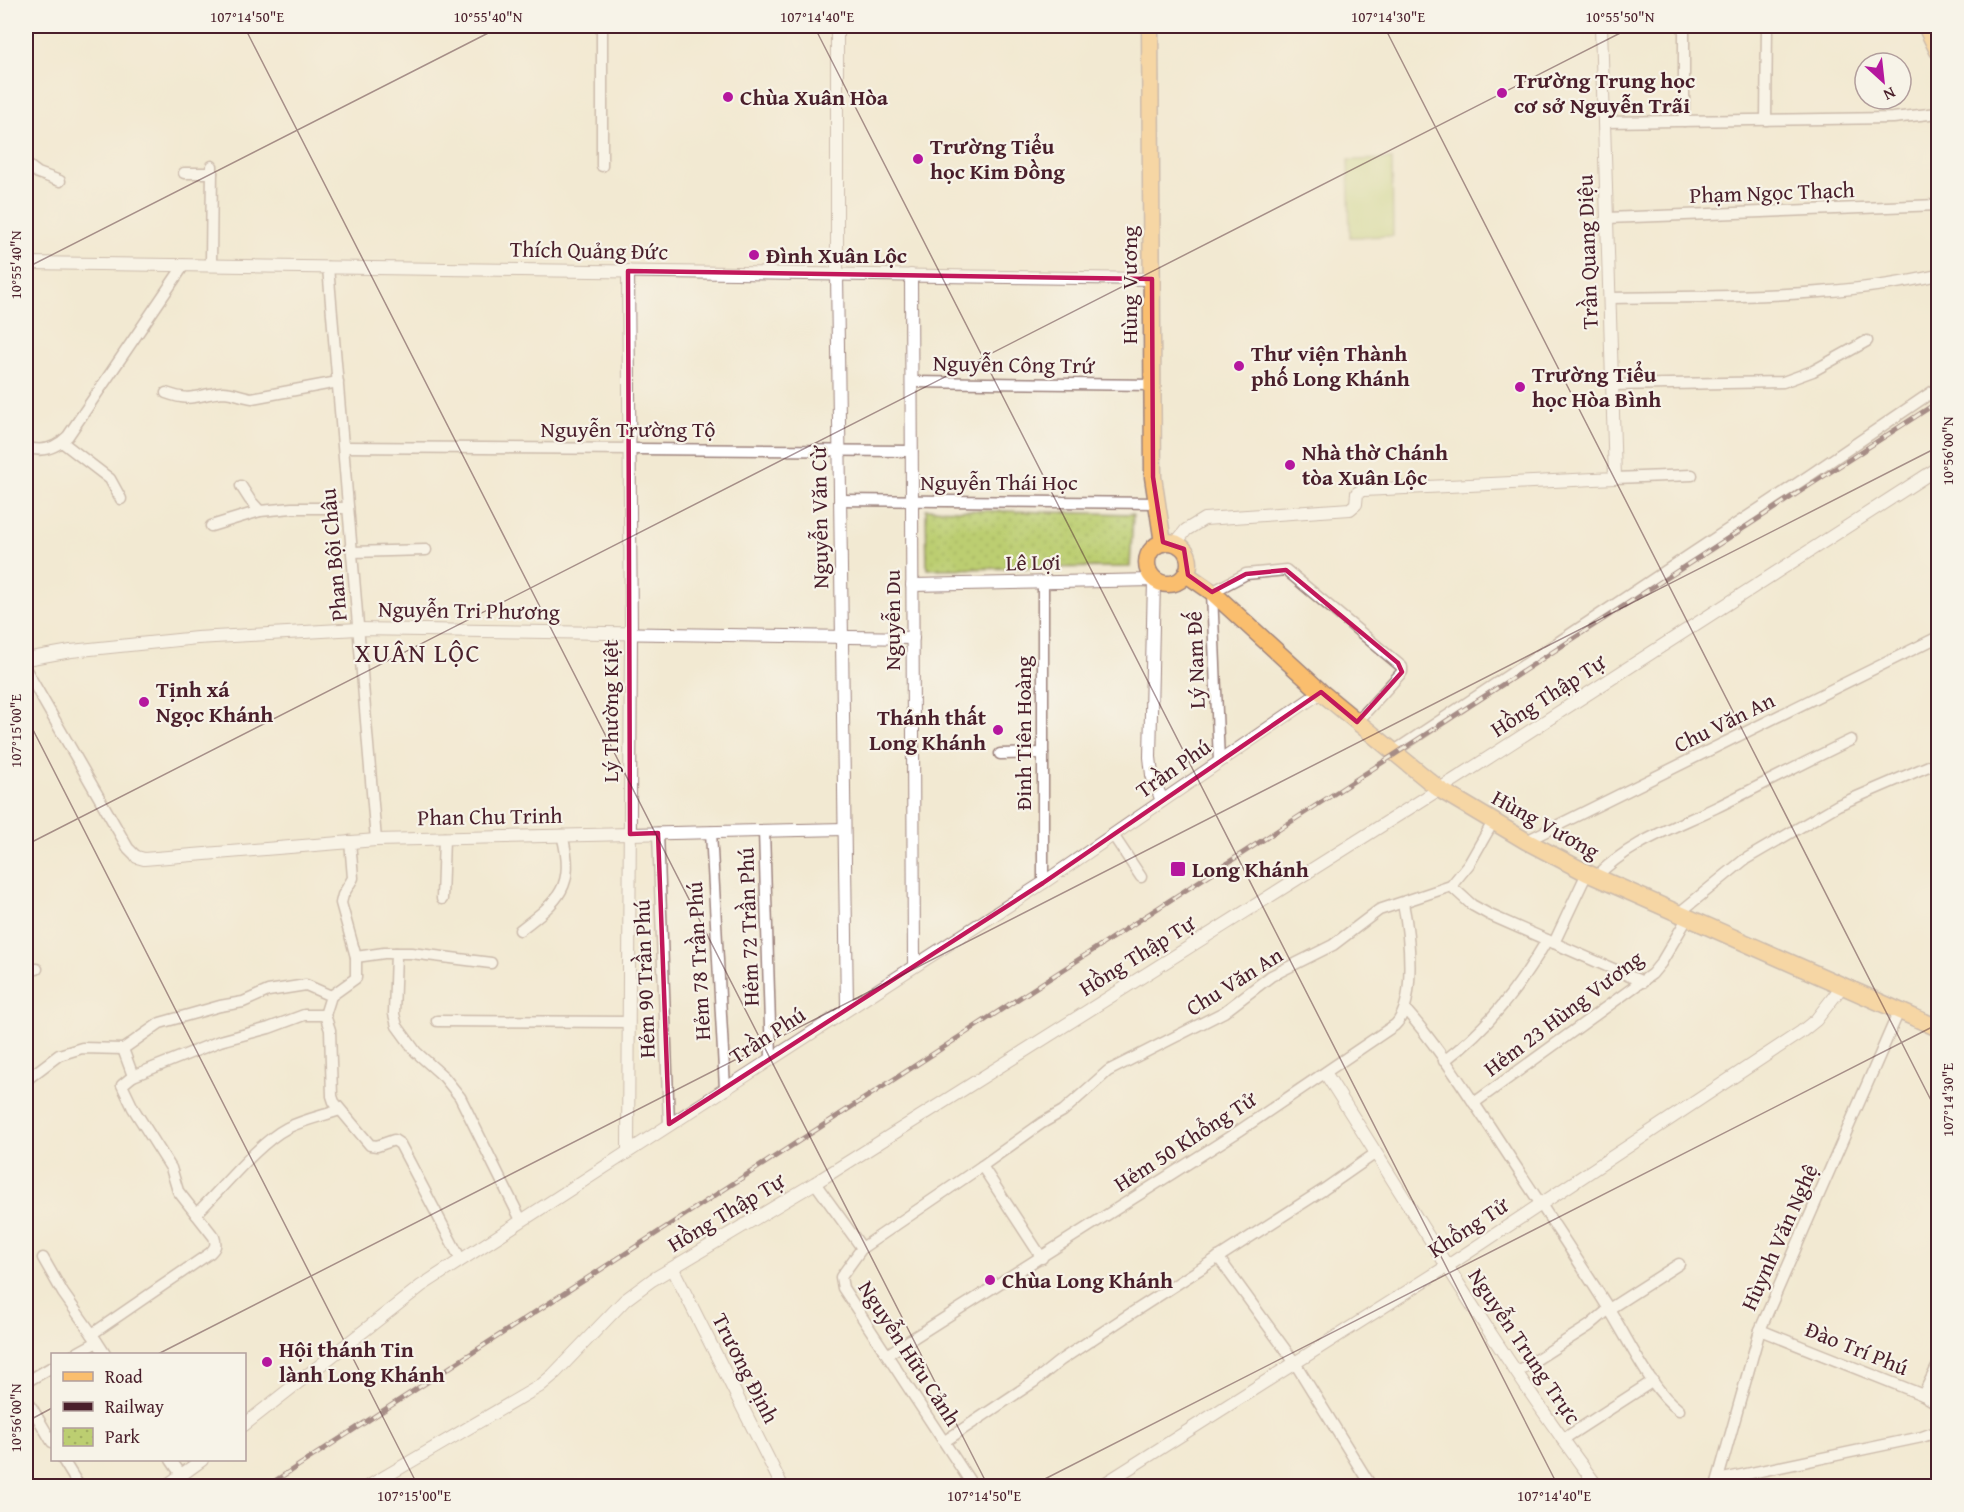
<svg xmlns="http://www.w3.org/2000/svg" width="1964" height="1512" font-family="'Gentium Book Plus',serif">
<style>
.park{fill:url(#park-dots);stroke:#83764e;stroke-width:1.5}
.pitch{fill:#bcce71;stroke:#83764e;stroke-width:1.5}
.lines{fill:none;stroke-linecap:round;stroke-linejoin:round}
.minor-casing{stroke:#9e847e;stroke-width:13}
.tertiary-casing{stroke:#9e847e;stroke-width:14}
.primary-casing{stroke:#9e847e;stroke-width:19}
.trunk-casing{stroke:#9e847e;stroke-width:19}
.minor{stroke:#fff;stroke-width:10}
.tertiary{stroke:#fff;stroke-width:12}
.primary{stroke:#fabe6e;stroke-width:16}
.trunk{stroke:#fabe6e;stroke-width:16}
.rail-casing{stroke:#4a1f2b;stroke-width:5}
.rail{stroke:#f7f3e8;stroke-width:3;stroke-dasharray:9;stroke-linecap:butt}
.marked{fill:none;stroke:#c2185b;stroke-width:4.5;stroke-linejoin:round}
.ticks{fill:none;stroke:#4a1f2b;stroke-width:1.5;stroke-opacity:0.45}
.poi-dot{fill:#b5179e;stroke:#f7f3e8;stroke-width:2}
.labels{text-anchor:middle;stroke-width:4.5;stroke-linejoin:round;paint-order:stroke}
.poi-label{font-size:22px;font-weight:bold;fill:#4a1f2b;stroke:#f7f3e8;text-anchor:start}
.street-label{font-size:22px;fill:#4a1f2b;stroke:#f7f3e8}
.quarter-label{font-size:26px;letter-spacing:1.5px;fill:#4a1f2b;stroke:#f7f3e8}
.neatline{fill:none;stroke:#4a1f2b;stroke-width:2}
.ticks-label{font-size:15px;text-anchor:middle;fill:#4a1f2b}
</style>
<defs>
<pattern id="park-dots" width="8" height="8" patternUnits="userSpaceOnUse" patternTransform="scale(1.5)"><rect width="8" height="8" fill="#bcce71"/><path d="M2 2h.1M6 6h.1" fill="none" stroke="#a3b062" stroke-width="1.8" stroke-linecap="round"/></pattern>
</defs>
<rect width="100%" height="100%" fill="#f7f3e8"/>
<filter id="ink" filterUnits="userSpaceOnUse"><feTurbulence type="fractalNoise" baseFrequency=".0167" numOctaves="2"/><feDisplacementMap in="SourceGraphic" scale="12" xChannelSelector="R" yChannelSelector="G"/><feConvolveMatrix kernelMatrix="1 2 1 2 8 2 1 2 1" color-interpolation-filters="sRGB"/></filter>
<filter id="wash" filterUnits="userSpaceOnUse"><feTurbulence type="fractalNoise" baseFrequency=".008" numOctaves="4" result="noise"/><feDisplacementMap in="SourceGraphic" scale="24" xChannelSelector="R" yChannelSelector="G"/><feGaussianBlur stdDeviation="1.35" result="paint"/><feColorMatrix in="noise" values="0 0 0 0 0 0 0 0 0 0 0 0 0 0 0 0 0 1.4 0 .05"/><feComposite in="paint" operator="in"/></filter>
<g filter="url(#wash)">
<rect width="100%" height="100%" fill="#f2e9d2"/>
<polygon class="park" points="926,509 1133,514 1130,567 927,569"/>
<polygon class="pitch" points="1392,159 1393,236 1350,237 1348,160"/>
</g>
<g filter="url(#ink)">
<g class="lines">
<g class="minor-casing">
<g id="minor">
<polyline points="602,26 602,166"/>
<polyline points="1684,26 1684,121"/>
<polyline points="1766,120 1767,26"/>
<polyline points="1604,122 1893,118 1938,113"/>
<polyline points="26,164 38,173 60,181"/>
<polyline points="184,173 212,173"/>
<polyline points="1607,218 1938,205"/>
<polyline points="211,265 212,166"/>
<polyline points="328,267 376,840"/>
<path d="M1610 298C1719 296 1831 299 1938 275"/>
<polyline points="912,382 1153,385"/>
<polyline points="1612,385 1783,382 1813,371 1867,341"/>
<path d="M166 393C194 403 197 394 223 392 233 392 242 397 252 398L338 382"/>
<polyline points="62,442 110,479 121,499"/>
<path d="M26 447C42 453 56 448 68 436L184 265"/>
<polyline points="344,447 912,451"/>
<polyline points="1615,478 1692,475"/>
<polyline points="241,486 250,500 260,511"/>
<polyline points="840,500 1157,503"/>
<polyline points="211,526 260,511 292,508 348,508"/>
<polyline points="352,552 426,550"/>
<polyline points="1043,583 1043,883"/>
<polyline points="26,670 128,848 137,857"/>
<polyline points="1393,752 1810,475 1938,388"/>
<polyline points="1000,754 1043,753"/>
<polyline points="1219,762 1212,592 1246,574 1286,570 1402,667 1402,672 1357,722"/>
<polyline points="764,831 771,1057"/>
<polyline points="711,832 725,1088"/>
<polyline points="658,833 669,1124"/>
<polyline points="1113,835 1141,877"/>
<polyline points="1526,841 1938,637"/>
<path d="M1596 877C1628 843 1673 828 1715 808 1760 786 1805 762 1851 740"/>
<polyline points="1451,886 1472,905 1490,915 1643,982"/>
<polyline points="442,899 444,838"/>
<polyline points="1679,913 1744,860 1838,805 1938,762"/>
<path d="M520 930C559 900 576 887 562 835"/>
<polyline points="1554,943 1587,873"/>
<polyline points="396,953 394,1014 397,1026 416,1052 444,1077 460,1097 521,1220"/>
<polyline points="356,957 384,953 411,953 491,963"/>
<polyline points="26,969 37,969"/>
<polyline points="331,996 356,978 356,957 341,903 343,895 353,878 350,841"/>
<path d="M1405 1009C1437 1045 1463 1087 1490 1127 1529 1187 1569 1246 1607 1306 1628 1338 1650 1389 1679 1410"/>
<polyline points="437,1021 629,1022"/>
<polyline points="123,1049 133,1076"/>
<path d="M1444 1061C1488 1028 1519 988 1547 940"/>
<polyline points="26,1080 59,1055 82,1048 123,1049 160,1023 220,1006 243,1002 268,991 306,985 331,996 325,1015 330,1030 332,1096 334,1102 370,1145 377,1146 394,1140 400,1144 461,1260"/>
<polyline points="1474,1103 1652,974 1661,963 1688,917"/>
<polyline points="982,1166 1042,1123 1063,1111 1108,1071 1224,1012 1271,976 1333,945 1379,910 1451,886 1469,864 1493,822"/>
<polyline points="815,1183 862,1248 841,1277 843,1288 973,1486"/>
<path d="M196 1214C221 1190 258 1143 287 1128 303 1120 322 1116 340 1110"/>
<polyline points="862,1248 982,1166 1042,1258"/>
<polyline points="1218,1257 1295,1363 1371,1486"/>
<polyline points="43,1258 63,1293 92,1334"/>
<polyline points="1760,1330 1923,1395 1938,1404"/>
<polyline points="75,1354 97,1342"/>
<path d="M105 1354 92 1334 210 1253C215 1248 217 1245 214 1237L178 1191 171 1168 133 1108 122 1085 133 1076 220 1041 269 1028 304 1015H325"/>
<path d="M888 1354 1239 1131 1395 1025C1417 1003 1409 932 1403 903"/>
<polyline points="1517,1372 1589,1326 1609,1309 1679,1264"/>
<polyline points="26,1382 52,1367"/>
<polyline points="1923,1395 1938,1365"/>
<polyline points="26,1398 52,1442"/>
<polyline points="1562,1440 1653,1381"/>
<polyline points="945,1441 1035,1381 1061,1360 1124,1318 1323,1190 1376,1153"/>
<polyline points="63,1460 79,1486"/>
<polyline points="171,1460 182,1476"/>
<polyline points="1718,1480 1922,1437 1938,1431"/>
<polyline points="1716,1486 1760,1330 1899,1011"/>
</g>
</g>
<g class="tertiary-casing">
<g id="tertiary">
<polyline points="837,26 837,274 847,1009"/>
<polyline points="26,263 1152,279"/>
<polyline points="911,275 914,965"/>
<polyline points="1175,544 1186,530 1204,519 1350,509 1356,504 1357,493 1363,490 1615,478 1601,26"/>
<polyline points="912,585 1154,580 1150,757 1152,775 1162,801"/>
<polyline points="26,659 71,651 197,638 358,629 913,638"/>
<polyline points="137,857 144,859 376,840 844,829"/>
<path d="M1326 1074C1414 1212 1498 1354 1597 1486"/>
<polyline points="628,1150 631,633 628,271"/>
<polyline points="673,1269 782,1486"/>
<polyline points="244,1425 421,1286 1043,883 1321,692"/>
<polyline points="166,1486 202,1460"/>
<polyline points="369,1486 540,1386 553,1375 625,1300 652,1280 815,1183 1457,778 1938,468"/>
<polyline points="1101,1486 1446,1267 1801,1032 1816,1020 1843,985"/>
</g>
</g>
<g class="primary-casing">
<g id="primary">
<polyline points="1150,26 1153,477 1163,543"/>
<circle cx="1168" cy="563" r="21"/>
<polyline points="1186,574 1212,592 1321,692 1439,789 1526,841 1587,873 1938,1028"/>
</g>
</g>
<g class="trunk-casing">
<polyline id="trunk" points="1926,26 1938,51"/>
</g>
<use href="#minor" class="minor"/>
<use href="#tertiary" class="tertiary"/>
<use href="#primary" class="primary"/>
<use href="#trunk" class="trunk"/>
<g class="rail-casing">
<polyline id="rail" points="267,1486 1938,402"/>
</g>
<use href="#rail" class="rail"/>
</g>
</g>
<path d="M0 0H1964V1512H0ZM628 271 1152 279 1153 477 1163 542 1184 549 1188 575 1212 592 1246 574 1286 570 1398 663 1402 672 1357 722 1321 692 1043 883 669 1124 658 833 630 834Z" fill="#f2e9d2" fill-opacity=".55" fill-rule="evenodd"/>
<path class="marked" d="M628 271 1152 279 1153 477 1163 542 1184 549 1188 575 1212 592 1246 574 1286 570 1398 663 1402 672 1357 722 1321 692 1043 883 669 1124 658 833 630 834Z"/>
<path class="ticks" d="M244 26 988 1486M814 26 1558 1486M1384 26 1938 1114M26 268 502 26M26 716 418 1486M26 845 1634 26M158 1354 1938 447M26 1422 52 1408M1031 1486 1938 1024"/>
<g class="poi-dot">
<circle cx="1502" cy="93" r="6"/>
<circle cx="728" cy="97" r="6"/>
<circle cx="918" cy="159" r="6"/>
<circle cx="754" cy="255" r="6"/>
<circle cx="1239" cy="366" r="6"/>
<circle cx="1520" cy="387" r="6"/>
<circle cx="1290" cy="465" r="6"/>
<circle cx="144" cy="702" r="6"/>
<circle cx="998" cy="730" r="6"/>
<rect x="1170" y="861" width="16" height="16" rx="3"/>
<circle cx="990" cy="1280" r="6"/>
<circle cx="267" cy="1362" r="6"/>
</g>
<g class="labels">
<g class="poi-label">
<text x="1514" y="88">Trường Trung học<tspan x="1514" dy="25">cơ sở Nguyễn Trãi</tspan></text>
<text x="740" y="105">Chùa Xuân Hòa</text>
<text x="930" y="154">Trường Tiểu<tspan x="930" dy="25">học Kim Đồng</tspan></text>
<text x="766" y="263">Đình Xuân Lộc</text>
<text x="1251" y="361">Thư viện Thành<tspan x="1251" dy="25">phố Long Khánh</tspan></text>
<text x="1532" y="382">Trường Tiểu<tspan x="1532" dy="25">học Hòa Bình</tspan></text>
<text x="1302" y="460">Nhà thờ Chánh<tspan x="1302" dy="25">tòa Xuân Lộc</tspan></text>
<text x="156" y="697">Tịnh xá<tspan x="156" dy="25">Ngọc Khánh</tspan></text>
<text x="986" y="725" text-anchor="end">Thánh thất<tspan x="986" dy="25">Long Khánh</tspan></text>
<text x="1192" y="877">Long Khánh</text>
<text x="1002" y="1288">Chùa Long Khánh</text>
<text x="279" y="1357">Hội thánh Tin<tspan x="279" dy="25">lành Long Khánh</tspan></text>
</g>
<g class="street-label">
<text transform="translate(1772 192) rotate(-2)" y="8">Phạm Ngọc Thạch</text>
<text transform="translate(589 250) rotate(1)" y="8">Thích Quảng Đức</text>
<text transform="translate(1587 252) rotate(-92)" y="8">Trần Quang Diệu</text>
<text transform="translate(1129 285) rotate(-90)" y="8">Hùng Vương</text>
<text transform="translate(1014 364) rotate(1)" y="8">Nguyễn Công Trứ</text>
<text x="628" y="437">Nguyễn Trường Tộ</text>
<text x="999" y="490">Nguyễn Thái Học</text>
<text transform="translate(819 517) rotate(-91)" y="8">Nguyễn Văn Cừ</text>
<text transform="translate(333 555) rotate(-95)" y="8">Phan Bội Châu</text>
<text transform="translate(1033 562) rotate(-1)" y="8">Lê Lợi</text>
<text transform="translate(469 610) rotate(1)" y="8">Nguyễn Tri Phương</text>
<text transform="translate(892 620) rotate(-90)" y="8">Nguyễn Du</text>
<text transform="translate(1195 660) rotate(-92)" y="8">Lý Nam Đế</text>
<text transform="translate(1548 695) rotate(-33)" y="8">Hồng Thập Tự</text>
<text transform="translate(610 711) rotate(-90)" y="8">Lý Thường Kiệt</text>
<text transform="translate(1724 722) rotate(-26)" y="8">Chu Văn An</text>
<text transform="translate(1023 733) rotate(-90)" y="8">Đinh Tiên Hoàng</text>
<text transform="translate(1173 768) rotate(-35)" y="8">Trần Phú</text>
<text transform="translate(490 816) rotate(-1)" y="8">Phan Chu Trinh</text>
<text transform="translate(1546 824) rotate(29)" y="8">Hùng Vương</text>
<text transform="translate(748 927) rotate(-92)" y="8">Hẻm 72 Trần Phú</text>
<text transform="translate(1137 955) rotate(-32)" y="8">Hồng Thập Tự</text>
<text transform="translate(698 961) rotate(-93)" y="8">Hẻm 78 Trần Phú</text>
<text transform="translate(644 979) rotate(-92)" y="8">Hẻm 90 Trần Phú</text>
<text transform="translate(1234 981) rotate(-32)" y="8">Chu Văn An</text>
<text transform="translate(1563 1013) rotate(-37)" y="8">Hẻm 23 Hùng Vương</text>
<text transform="translate(767 1035) rotate(-33)" y="8">Trần Phú</text>
<text transform="translate(1185 1141) rotate(-33)" y="8">Hẻm 50 Khổng Tử</text>
<text transform="translate(726 1212) rotate(-31)" y="8">Hồng Thập Tự</text>
<text transform="translate(1468 1227) rotate(-33)" y="8">Khổng Tử</text>
<text transform="translate(1779 1237) rotate(-66)" y="8">Hùynh Văn Nghệ</text>
<text transform="translate(1525 1346) rotate(56)" y="8">Nguyễn Trung Trực</text>
<text transform="translate(1857 1348) rotate(22)" y="8">Đào Trí Phú</text>
<text transform="translate(910 1353) rotate(57)" y="8">Nguyễn Hữu Cảnh</text>
<text transform="translate(746 1368) rotate(63)" y="8">Trương Định</text>
</g>
<g class="quarter-label">
<text x="418" y="662">XUÂN LỘC</text>
</g>
</g>
<rect width="1964" height="1512" fill="none" stroke="#f7f3e8" stroke-width="66"/>
<rect x="51" y="1353" width="195" height="108" fill="#f7f3e8" stroke="#b29e9c" stroke-width="1.5"/>
<rect x="63" y="1372" width="30" height="9" fill="#fabe6e" stroke="#b29e9c" stroke-width="1.5"/>
<text x="105" y="1383" font-size="18" fill="#4a1f2b">Road</text>
<rect x="63" y="1402" width="30" height="9" fill="#4a1f2b" stroke="#b29e9c" stroke-width="1.5"/>
<text x="105" y="1413" font-size="18" fill="#4a1f2b">Railway</text>
<rect x="63" y="1428" width="30" height="18" fill="url(#park-dots)" stroke="#b29e9c" stroke-width="1.5"/>
<text x="105" y="1443" font-size="18" fill="#4a1f2b">Park</text>
<g transform="translate(1883 81) rotate(153)"><circle r="28" fill="#f7f3e8" stroke="#b29e9c" stroke-width="1.5"/>
<path d="M0-4.5L10 22L0 15L-10 22Z" fill="#b5179e"/>
<text y="-9" font-size="16" font-weight="bold" text-anchor="middle" fill="#4a1f2b">N</text>
</g>
<rect x="33" y="33" width="1898" height="1446" class="neatline"/>
<g class="ticks-label">
<text x="247" y="22">107°14'50"E</text>
<text x="488" y="22">10°55'40"N</text>
<text x="817" y="22">107°14'40"E</text>
<text x="1388" y="22">107°14'30"E</text>
<text x="1620" y="22">10°55'50"N</text>
<text transform="translate(16 265) rotate(-90)" y="5">10°55'40"N</text>
<text transform="translate(1948 451) rotate(-90)" y="5">10°56'00"N</text>
<text transform="translate(16 731) rotate(-90)" y="5">107°15'00"E</text>
<text transform="translate(1948 1100) rotate(-90)" y="5">107°14'30"E</text>
<text transform="translate(16 1418) rotate(-90)" y="5">10°56'00"N</text>
<text x="414" y="1501">107°15'00"E</text>
<text x="984" y="1501">107°14'50"E</text>
<text x="1554" y="1501">107°14'40"E</text>
</g>
</svg>
